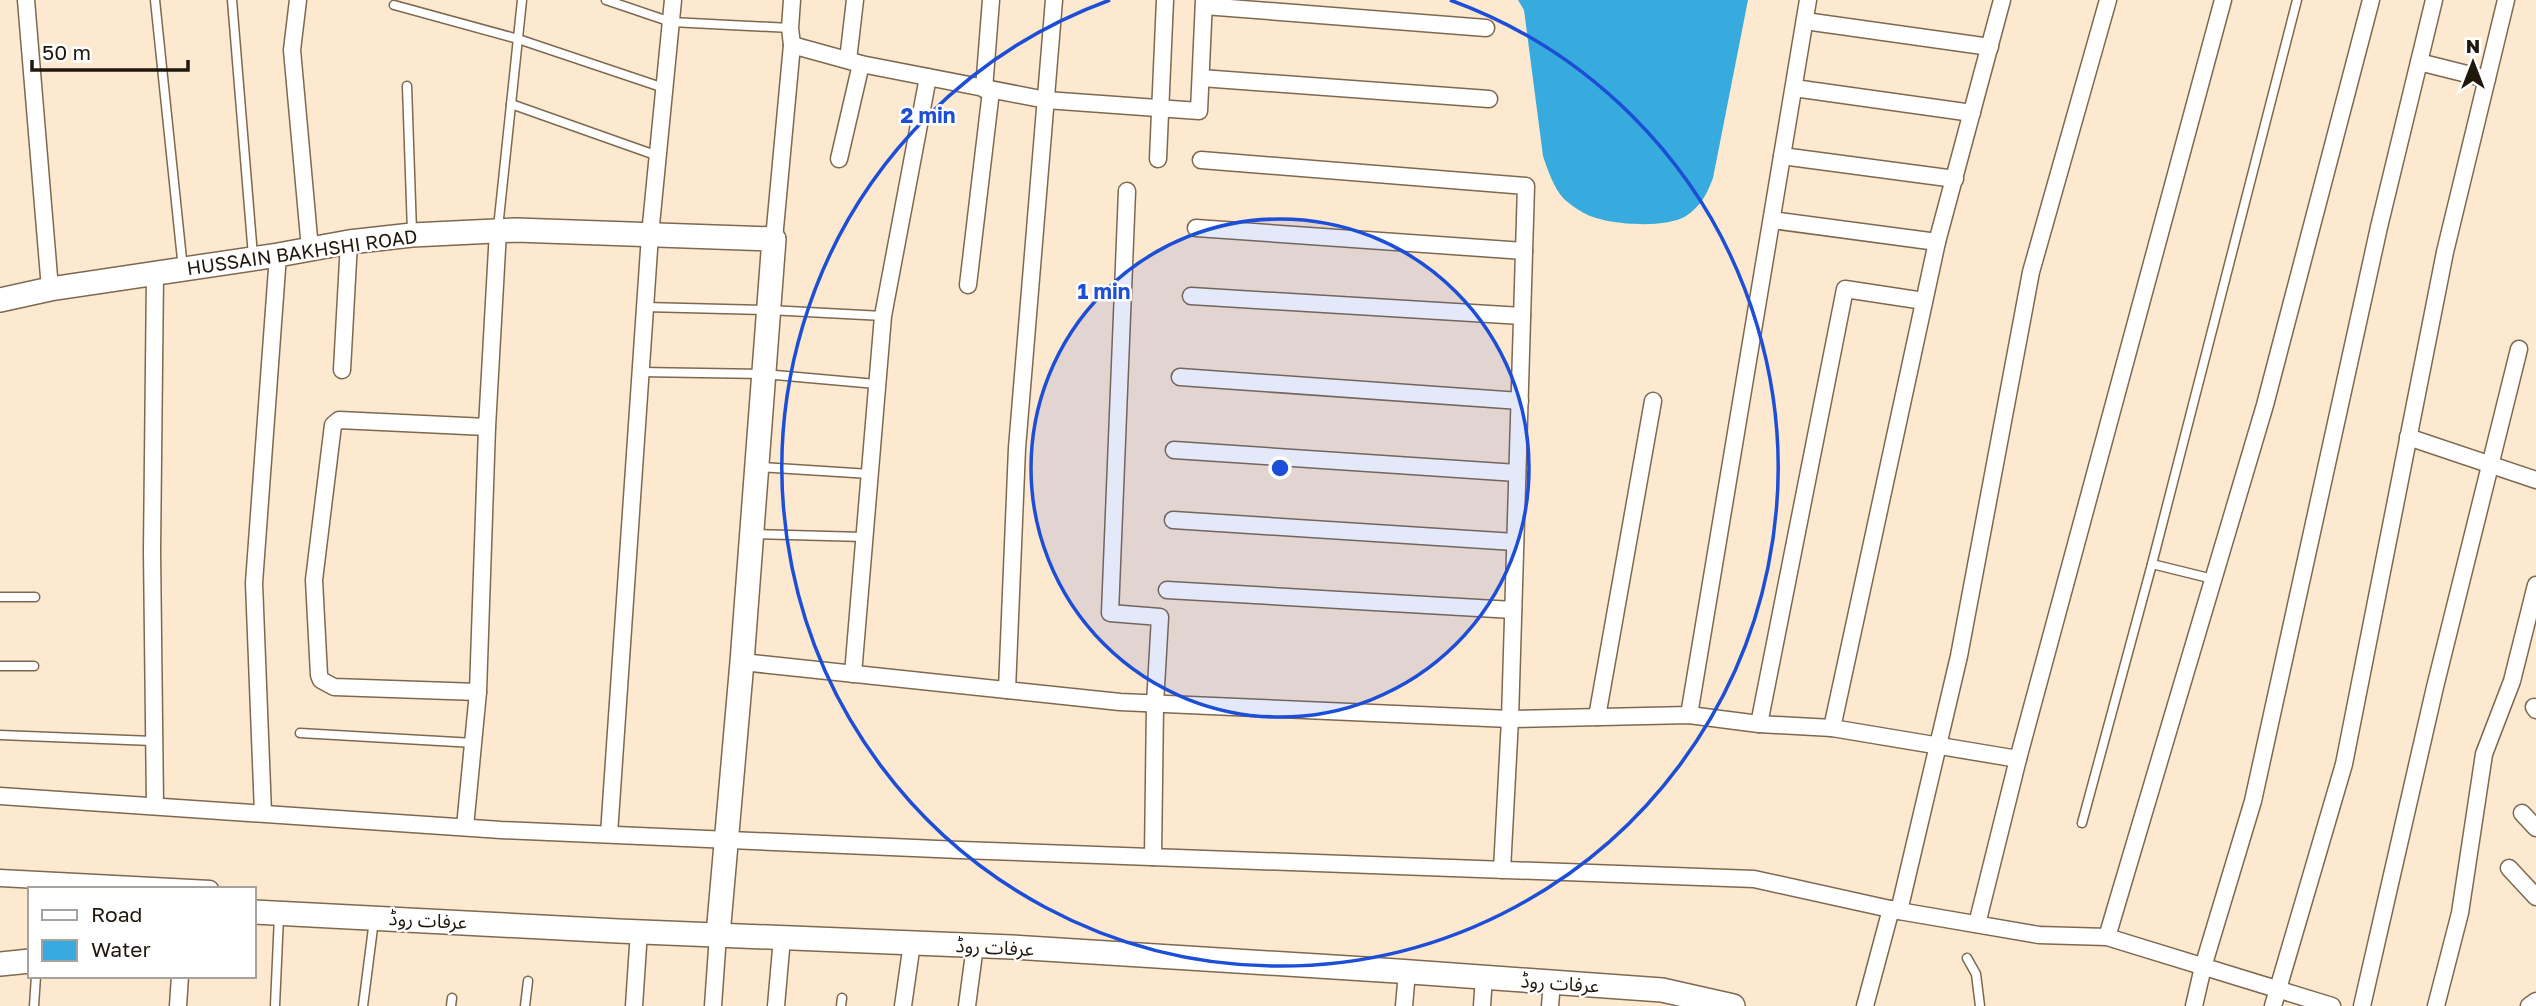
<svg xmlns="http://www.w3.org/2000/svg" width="2536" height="1006" font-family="'Golos Text','Noto Sans Arabic',sans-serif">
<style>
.water{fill:#37aade}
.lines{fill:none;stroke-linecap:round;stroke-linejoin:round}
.lane-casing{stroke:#7f684e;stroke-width:11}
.street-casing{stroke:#7f684e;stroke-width:19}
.secondary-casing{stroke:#7f684e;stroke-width:26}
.lane{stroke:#fff;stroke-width:8}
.street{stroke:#fff;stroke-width:16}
.secondary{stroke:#fff;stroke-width:23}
.ring{fill:none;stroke:#1d4ed8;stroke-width:3.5}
.labels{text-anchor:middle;stroke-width:5;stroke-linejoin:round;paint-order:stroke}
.street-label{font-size:19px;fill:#21180d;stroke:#fff}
.centre{fill:#1d4ed8;stroke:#fff;stroke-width:3.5}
.ring-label{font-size:21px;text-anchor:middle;font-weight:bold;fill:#1d4ed8;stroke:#fff;stroke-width:5;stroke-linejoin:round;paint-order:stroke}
</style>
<rect width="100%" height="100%" fill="#fde8d0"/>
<path class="water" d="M1518 0H1748L1713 178C1707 194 1701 206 1686 216 1665 229 1607 225 1586 214 1579 211 1570 204 1564 199 1553 187 1548 170 1543 156L1524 10Z"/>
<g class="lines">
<g class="lane-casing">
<g id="lane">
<polyline points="155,0 183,269"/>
<polyline points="232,0 253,256"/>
<polyline points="606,0 671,22 790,28"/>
<polyline points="394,5 518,39 664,88"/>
<polyline points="407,86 412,232"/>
<polyline points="511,104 658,156"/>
<polyline points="498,228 522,0"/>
<polyline points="645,307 769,310 883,316"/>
<polyline points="640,372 764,374 876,384"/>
<polyline points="760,467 870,474"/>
<polyline points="755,534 864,537"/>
<polyline points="2152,564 2213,579"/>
<polyline points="0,597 35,597"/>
<polyline points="0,666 34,666"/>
<polyline points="300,733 474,743"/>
<polyline points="0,735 153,741"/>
<polyline points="2082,823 2152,564 2297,0"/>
<polyline points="1967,958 1976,974 1980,1006"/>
<polyline points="34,1006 36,976"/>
<polyline points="275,1006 279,916"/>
<polyline points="363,1006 374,920"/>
<polyline points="451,1006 452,998"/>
<polyline points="525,1006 528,981"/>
<polyline points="841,1006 842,998"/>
</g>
</g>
<g class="street-casing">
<g id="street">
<polyline points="26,0 50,289"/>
<polyline points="298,0 292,50 310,249"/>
<polyline points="1204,6 1486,28"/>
<polyline points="1805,21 1990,47"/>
<polyline points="792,45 861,64 1046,100 1199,111 1204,0"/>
<polyline points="848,60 855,0"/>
<polyline points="2419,62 2487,79"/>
<polyline points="1201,78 1489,99"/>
<polyline points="1794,88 1972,113"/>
<polyline points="984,89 991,0"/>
<polyline points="1782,156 1955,179"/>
<polyline points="839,159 861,64"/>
<polyline points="1158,159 1165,0"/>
<polyline points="1201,160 1526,186 1510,719 1502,870"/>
<polyline points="1127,191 1110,613 1160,617 1155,704 1153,857"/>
<polyline points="1772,220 1937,242"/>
<polyline points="1196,228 1524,251"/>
<polyline points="774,239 792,45 790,28 792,0"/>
<polyline points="968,285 991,91"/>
<polyline points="1191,296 1522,316"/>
<polyline points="342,370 349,242"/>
<polyline points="1180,377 1520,401"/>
<polyline points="2408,437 2536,480"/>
<polyline points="1174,450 1517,473"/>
<polyline points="1173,520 1515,542"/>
<polyline points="1167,590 1513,610"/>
<polyline points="742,662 1120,702 1510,719 1689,715 1759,724 1832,728 2018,759"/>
<polyline points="853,674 883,316 928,77"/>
<polyline points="1007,690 1017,448 1054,0"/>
<polyline points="478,692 334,687 321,680 319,675 314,580 333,425 339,420 487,427"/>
<polyline points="2534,707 2536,710"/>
<polyline points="1689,715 1808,0"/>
<polyline points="1597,717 1653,401"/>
<polyline points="1759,724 1845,289 1924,301"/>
<polyline points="1832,728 1937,242 2002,0"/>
<polyline points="0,796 501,830 960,850 1754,879 1899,911 2039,935 2107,937 2332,1006"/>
<polyline points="155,806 152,551 155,274"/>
<polyline points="263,813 254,583 278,255"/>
<polyline points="2522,813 2536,828"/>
<polyline points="465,827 478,692 487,427 498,231"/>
<polyline points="609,834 650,235 673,0"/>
<polyline points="2509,868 2536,897"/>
<polyline points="0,878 210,889"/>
<polyline points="1899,911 1959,656 2031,272 2108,0"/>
<polyline points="1977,924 2018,759 2223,0"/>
<polyline points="2107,937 2265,405 2371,0"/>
<polyline points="178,1006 180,976"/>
<polyline points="634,1006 639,931"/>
<polyline points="713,1006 718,935"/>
<polyline points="776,1006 782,938"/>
<polyline points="903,1006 912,943"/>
<polyline points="967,1006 975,946"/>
<polyline points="1404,1006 1407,972"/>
<polyline points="1482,1006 1484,977"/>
<polyline points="1550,1006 1552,982"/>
<polyline points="1865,1006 1891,909"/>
<polyline points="2194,1006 2203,967 2253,801 2379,227 2434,0"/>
<polyline points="2273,1006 2344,764 2445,252 2506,0"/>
<polyline points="2362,1006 2435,687 2519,349"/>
<polyline points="2436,1006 2460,913 2484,754 2512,681 2536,585"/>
<polyline points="2529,1006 2536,1001"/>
</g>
</g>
<g class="secondary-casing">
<g id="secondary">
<polyline points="0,300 50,289 278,255 349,242 412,235 516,230 774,239 742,662 718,935"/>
<polyline points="254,912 618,931 1012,947 1397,971 1662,990 1733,1006"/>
<polyline points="0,964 30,961"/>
</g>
</g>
<use href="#lane" class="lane"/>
<use href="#street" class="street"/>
<use href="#secondary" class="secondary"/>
</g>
<circle cx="1280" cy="468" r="249" fill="#1d4ed8" fill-opacity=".12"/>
<g class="ring">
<circle cx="1280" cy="468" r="249"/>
<path d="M1450 0A498 498 0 1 1 1110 0"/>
</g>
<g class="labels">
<g class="street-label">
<text transform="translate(302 252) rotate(-8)" y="7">HUSSAIN BAKHSHI ROAD</text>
<text transform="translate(428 920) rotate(3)" y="7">عرفات روڈ</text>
<text transform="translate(995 947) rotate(3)" y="7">عرفات روڈ</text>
<text transform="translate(1560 983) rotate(4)" y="7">عرفات روڈ</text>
</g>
</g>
<circle cx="1280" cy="468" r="10" class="centre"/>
<g class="ring-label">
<text x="928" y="123">2 min</text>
<text x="1104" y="299">1 min</text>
</g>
<rect x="28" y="887" width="228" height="91" fill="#ffffff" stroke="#a6a39e" stroke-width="2"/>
<rect x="42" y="910" width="35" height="10" fill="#ffffff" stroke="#a6a39e" stroke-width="2"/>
<text x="91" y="922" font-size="21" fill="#21180d">Road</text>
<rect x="42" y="940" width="35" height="21" fill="#37aade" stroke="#a6a39e" stroke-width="2"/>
<text x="91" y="957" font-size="21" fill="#21180d">Water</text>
<g transform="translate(2473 63)" stroke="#ffffff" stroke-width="5" paint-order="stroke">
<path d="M0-5L12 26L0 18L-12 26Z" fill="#21180d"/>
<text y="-10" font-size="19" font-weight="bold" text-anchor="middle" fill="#21180d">N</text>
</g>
<path d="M32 60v10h156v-10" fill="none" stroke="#21180d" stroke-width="3.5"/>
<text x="42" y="60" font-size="21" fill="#21180d" stroke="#ffffff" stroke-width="5" paint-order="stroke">50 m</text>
</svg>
